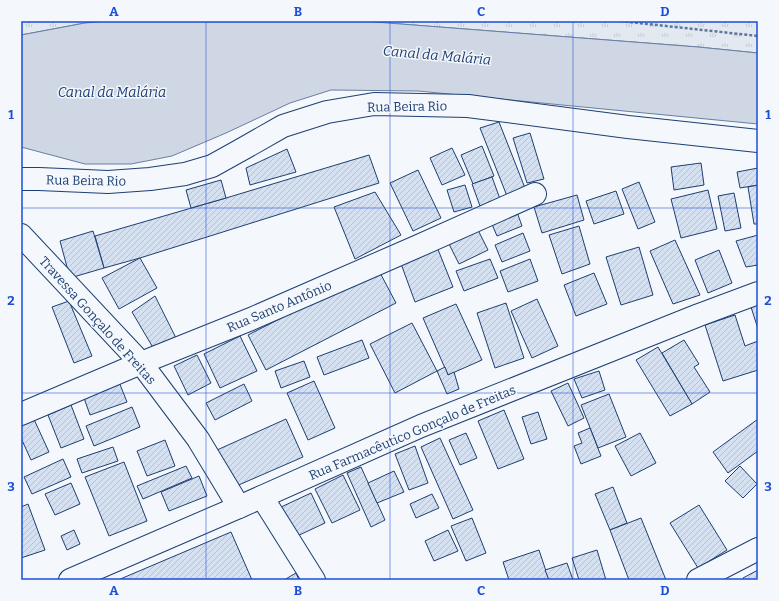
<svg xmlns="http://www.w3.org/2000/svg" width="779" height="601" font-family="Bitter,serif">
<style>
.grass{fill:url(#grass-tufts);stroke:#687fa3}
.water{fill:#cfd7e4;stroke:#687fa3}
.building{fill:url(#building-hatch);stroke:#1d3f73}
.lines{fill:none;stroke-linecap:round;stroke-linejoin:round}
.street-casing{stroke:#1d3f73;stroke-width:24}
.path{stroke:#5e769c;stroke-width:2.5;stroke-dasharray:3 2;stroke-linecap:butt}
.street{stroke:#f4f7fb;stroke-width:22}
.grid{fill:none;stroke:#1d4ed8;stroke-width:1;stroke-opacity:0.55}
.labels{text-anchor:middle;stroke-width:3;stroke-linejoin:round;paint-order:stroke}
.street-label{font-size:13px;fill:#1d3f73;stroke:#f4f7fb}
.water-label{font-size:14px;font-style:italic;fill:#1d3f73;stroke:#f4f7fb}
.neatline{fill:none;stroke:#1d4ed8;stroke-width:1.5}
.grid-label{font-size:13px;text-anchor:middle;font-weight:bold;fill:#1d4ed8}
</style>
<defs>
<pattern id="grass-tufts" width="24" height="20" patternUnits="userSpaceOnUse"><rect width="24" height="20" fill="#e3e9f0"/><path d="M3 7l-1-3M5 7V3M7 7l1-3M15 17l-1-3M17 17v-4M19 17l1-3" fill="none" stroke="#c2c9d1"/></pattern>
<pattern id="building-hatch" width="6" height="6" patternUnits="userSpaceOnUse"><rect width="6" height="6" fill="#d5e0f0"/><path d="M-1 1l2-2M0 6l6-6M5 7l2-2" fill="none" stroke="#b6c1d1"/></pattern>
</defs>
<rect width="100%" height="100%" fill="#f4f7fb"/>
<g class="grass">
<polygon points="21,21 108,21 85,23 21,35"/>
<polygon points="362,21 758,21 758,53 698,47"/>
</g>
<polygon class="water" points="108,21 362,21 698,47 758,53 758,124 418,91 331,90 290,103 226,133 172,156 131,164 85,164 21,147 21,35 85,23"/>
<g class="building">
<polygon points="499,122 525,188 507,196 480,128"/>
<polygon points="530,133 544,179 527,183 513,138"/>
<polygon points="482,146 494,176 473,184 461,155"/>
<polygon points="452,148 465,175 442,185 430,158"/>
<polygon points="287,149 296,172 250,185 246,168"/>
<polygon points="369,155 379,183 140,258 104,268 95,236 226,198"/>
<polygon points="701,163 704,185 674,190 671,167"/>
<polygon points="758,168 758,185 740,188 737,172"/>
<polygon points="418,170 441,218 413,231 390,183"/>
<polygon points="492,177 500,199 480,206 472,184"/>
<polygon points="221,180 226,198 191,208 186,190"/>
<polygon points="639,182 655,222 638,229 622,189"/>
<polygon points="465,185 472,207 454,212 447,190"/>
<polygon points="758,185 758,224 754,224 748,187"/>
<polygon points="708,190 717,229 681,238 671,199"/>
<polygon points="616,191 624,214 594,224 586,201"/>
<polygon points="375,192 401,235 355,259 334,207"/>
<polygon points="734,193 741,228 725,231 718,196"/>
<polygon points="577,195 584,220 542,233 534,207"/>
<polygon points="517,212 522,226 497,236 491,222"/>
<polygon points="579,226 590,264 562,274 549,235"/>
<polygon points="477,228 488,250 459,264 448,242"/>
<polygon points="93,231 104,268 70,278 60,241"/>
<polygon points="523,233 530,251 502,262 495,245"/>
<polygon points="758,235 758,265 746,267 736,241"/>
<polygon points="675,240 700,295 673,304 650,251"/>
<polygon points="437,247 453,287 415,302 400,261"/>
<polygon points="639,247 653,295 621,305 606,257"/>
<polygon points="719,250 732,283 708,293 695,260"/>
<polygon points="140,258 157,288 119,309 102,278"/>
<polygon points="490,259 498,278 464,291 456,271"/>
<polygon points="530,259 538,281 508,292 500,271"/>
<polygon points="378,269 396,303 266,370 248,335"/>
<polygon points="594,273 607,304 576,316 564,285"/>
<polygon points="155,296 176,338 155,351 132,312"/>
<polygon points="537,299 558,346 532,358 511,311"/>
<polygon points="69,301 92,356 74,363 52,307"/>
<polygon points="506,303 524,358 495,368 477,313"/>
<polygon points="456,304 482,360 448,375 423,318"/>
<polygon points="758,304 758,329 751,307"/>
<polygon points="735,315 745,346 758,341 758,370 723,381 705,325"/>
<polygon points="412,323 437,371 395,393 370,344"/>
<polygon points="240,336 257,371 220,388 204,354"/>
<polygon points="362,340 369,358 324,375 317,357"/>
<polygon points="684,340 699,364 694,367 710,392 692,404 662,353"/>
<polygon points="658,347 692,404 670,416 636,360"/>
<polygon points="197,355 211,383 188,395 174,366"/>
<polygon points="304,361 310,377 281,388 275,371"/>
<polygon points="445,367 448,375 454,372 459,389 447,394 437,371"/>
<polygon points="599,371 605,390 582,398 574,379"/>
<polygon points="314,381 335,428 308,440 287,393"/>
<polygon points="119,382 127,402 90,415 83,395"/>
<polygon points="568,383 584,418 568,426 551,391"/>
<polygon points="244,384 252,401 215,420 206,403"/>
<polygon points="609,394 626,437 598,448 581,405"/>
<polygon points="71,405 84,439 61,448 48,415"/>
<polygon points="132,407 140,427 94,446 86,426"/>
<polygon points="504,410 524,459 498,469 478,421"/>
<polygon points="538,412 547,439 531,444 522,417"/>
<polygon points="32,415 49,452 31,460 21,438 21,421"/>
<polygon points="286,419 303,457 234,487 217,450"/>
<polygon points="758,419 758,451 728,473 713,452"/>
<polygon points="590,428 601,456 581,464 574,446 582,443 578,433"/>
<polygon points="466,433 477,458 460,465 449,440"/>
<polygon points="640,433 656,463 631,476 615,446"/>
<polygon points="440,438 473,510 453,519 421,447"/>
<polygon points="165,440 175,466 147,476 137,451"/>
<polygon points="415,446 428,483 409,490 395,454"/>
<polygon points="113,447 118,461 82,473 77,459"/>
<polygon points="63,459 71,477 32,494 24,477"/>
<polygon points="124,462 147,521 109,536 85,477"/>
<polygon points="186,466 192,478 143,499 137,486"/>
<polygon points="740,466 757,484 743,498 725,481"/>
<polygon points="361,467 385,520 371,527 347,473"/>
<polygon points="394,471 404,492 377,503 368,483"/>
<polygon points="343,475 360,510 332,523 315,489"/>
<polygon points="199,476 207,496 169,511 161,492"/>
<polygon points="71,483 80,504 55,515 45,494"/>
<polygon points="613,487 627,523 610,530 595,494"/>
<polygon points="311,493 325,523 293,538 279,508"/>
<polygon points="432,494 439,508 416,518 410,504"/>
<polygon points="28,504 45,550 21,558 21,507"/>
<polygon points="699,505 727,550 698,568 670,523"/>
<polygon points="472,518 486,553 466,561 451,526"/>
<polygon points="641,518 666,580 629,580 610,530"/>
<polygon points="74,530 80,544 67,550 61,536"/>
<polygon points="448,530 458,551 434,561 425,541"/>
<polygon points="231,532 252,580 118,580"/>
<polygon points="539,550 549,580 509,580 503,562"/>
<polygon points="597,550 606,580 579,580 572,558"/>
<polygon points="567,563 573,580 549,580 545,570"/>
<polygon points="758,570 758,580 744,580 743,578"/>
<polygon points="296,573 299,580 284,580"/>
</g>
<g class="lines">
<g class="street-casing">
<g id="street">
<polyline points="21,179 39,179 108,182 150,179 185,174 212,166 239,151 283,126 327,112 374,104 468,106 628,127 758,141"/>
<polyline points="21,235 141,363 198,439 239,507"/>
<polyline points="21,414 141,363 251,319 416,247 535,194"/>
<polyline points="262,497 314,580"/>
<polyline points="70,580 239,507 421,426 699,315 758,293"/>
<polyline points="698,580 758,549"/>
</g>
</g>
<polyline class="path" points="620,21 758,36"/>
<use href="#street" class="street"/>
</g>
<path class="grid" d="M206 21V580M390 21V580M573 21V580M21 208H758M21 393H758"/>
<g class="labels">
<g class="street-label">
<text transform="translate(407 106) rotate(-1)" y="5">Rua Beira Rio</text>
<text transform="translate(86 180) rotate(1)" y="5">Rua Beira Rio</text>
<text transform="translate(279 306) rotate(-23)" y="5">Rua Santo Antônio</text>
<text transform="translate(98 320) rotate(48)" y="5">Travessa Gonçalo de Freitas</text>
<text transform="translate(412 432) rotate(-23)" y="5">Rua Farmacêutico Gonçalo de Freitas</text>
</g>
<g class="water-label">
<text transform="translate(437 55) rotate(5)" y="5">Canal da Malária</text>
<text x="112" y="97">Canal da Malária</text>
</g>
</g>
<rect width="779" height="601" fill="none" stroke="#f4f7fb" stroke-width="44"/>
<rect x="22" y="22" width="735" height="557" class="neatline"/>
<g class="grid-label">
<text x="114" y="16">A</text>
<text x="298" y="16">B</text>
<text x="481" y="16">C</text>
<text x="665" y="16">D</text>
<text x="11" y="119">1</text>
<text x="768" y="119">1</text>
<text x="11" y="305">2</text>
<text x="768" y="305">2</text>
<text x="11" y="491">3</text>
<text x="768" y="491">3</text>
<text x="114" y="595">A</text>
<text x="298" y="595">B</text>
<text x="481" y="595">C</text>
<text x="665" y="595">D</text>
</g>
</svg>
